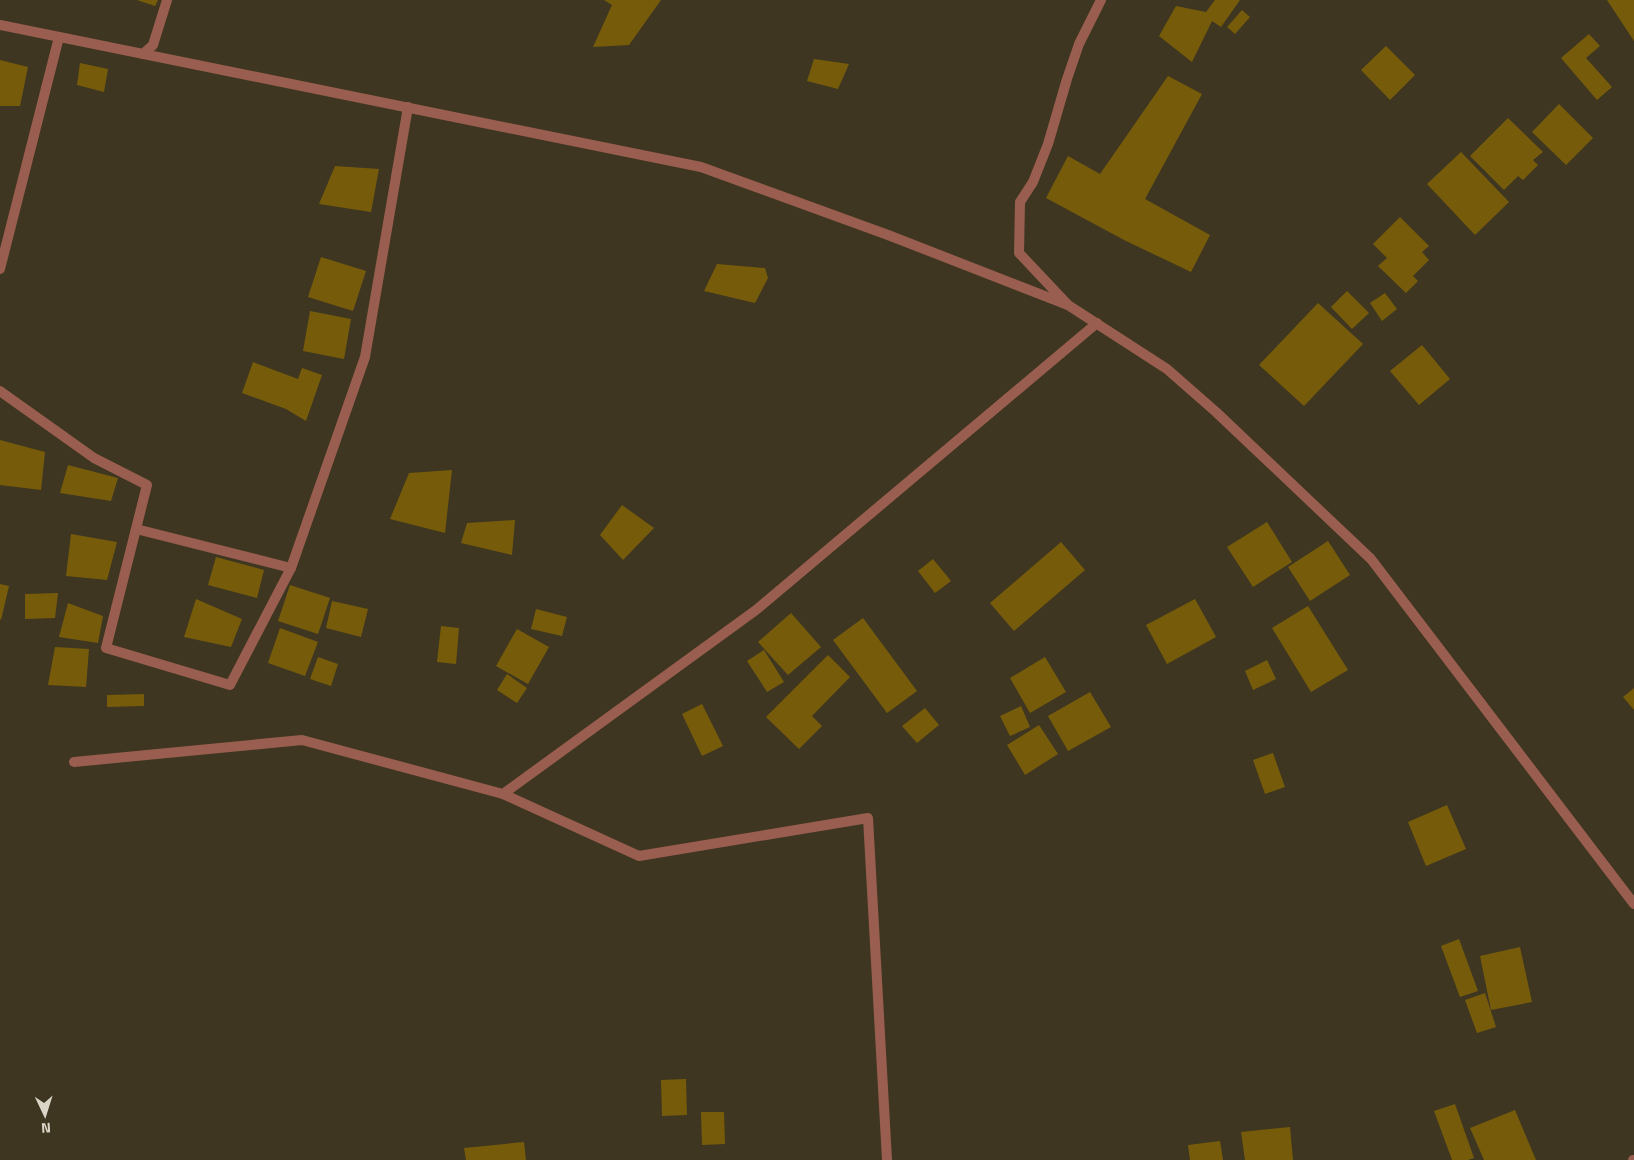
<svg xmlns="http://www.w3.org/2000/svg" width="1634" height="1160" font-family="'Titillium Web',sans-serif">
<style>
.building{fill:#765c0a}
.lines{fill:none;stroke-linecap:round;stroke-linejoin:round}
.minor{stroke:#995e4f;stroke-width:10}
.tertiary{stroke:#995e4f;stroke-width:10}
</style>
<rect width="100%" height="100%" fill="#3e3620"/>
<g class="building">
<polygon points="137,0 158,0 155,6"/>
<polygon points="604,0 661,0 629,45 593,47 612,5"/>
<polygon points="1215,0 1240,0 1221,27 1212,21 1192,62 1159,36 1176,6 1206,12"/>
<polygon points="1607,0 1634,0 1634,41"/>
<polygon points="1242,10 1250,17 1235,34 1227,27"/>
<polygon points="1589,34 1600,46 1586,58 1612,87 1597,100 1561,58"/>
<polygon points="1386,46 1415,75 1390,100 1361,70"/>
<polygon points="814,59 849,64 838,89 807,81"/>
<polygon points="0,60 28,67 20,106 0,106"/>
<polygon points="80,63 108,69 104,92 77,85"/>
<polygon points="1168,76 1202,94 1145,199 1210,235 1191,272 1124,240 1046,198 1068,156 1100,174"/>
<polygon points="1559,104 1593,138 1566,165 1532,132"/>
<polygon points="1508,118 1543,152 1533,160 1538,165 1523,180 1518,176 1504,190 1470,156"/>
<polygon points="1461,152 1509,202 1475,235 1427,184"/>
<polygon points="335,166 379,169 371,212 319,204"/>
<polygon points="1400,217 1429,246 1422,252 1429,260 1413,276 1418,281 1406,293 1378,266 1387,258 1373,244"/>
<polygon points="321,257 366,271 353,311 308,297"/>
<polygon points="717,264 765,268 768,278 755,303 704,291"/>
<polygon points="1347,291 1369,313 1352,329 1331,307"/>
<polygon points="1385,293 1397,309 1382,321 1370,303"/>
<polygon points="1318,303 1363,344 1304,406 1259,365"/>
<polygon points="310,311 351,319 344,359 303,351"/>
<polygon points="1422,345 1450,379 1419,405 1390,371"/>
<polygon points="253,362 298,379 302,368 322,375 306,421 286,409 242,393"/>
<polygon points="0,440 45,452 41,490 0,485"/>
<polygon points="68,465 118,478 111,501 60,493"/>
<polygon points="452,470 445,533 390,519 409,473"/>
<polygon points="622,505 654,528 623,560 600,535"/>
<polygon points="515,520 512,555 461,543 467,523"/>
<polygon points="1267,522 1292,562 1253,587 1227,547"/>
<polygon points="71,534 117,542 107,580 66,576"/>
<polygon points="1328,541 1350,575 1310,601 1288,567"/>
<polygon points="1061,542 1085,570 1014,631 990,603"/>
<polygon points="216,557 264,570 257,598 208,585"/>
<polygon points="933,559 951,581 935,593 918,571"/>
<polygon points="0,584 9,586 1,620 0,619"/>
<polygon points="290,585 330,598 318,634 278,621"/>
<polygon points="58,593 55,618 25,619 25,594"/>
<polygon points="196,599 242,619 231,647 184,637"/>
<polygon points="1195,599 1216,637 1167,664 1146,625"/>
<polygon points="332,601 368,609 361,637 326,628"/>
<polygon points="68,603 103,616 98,643 59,637"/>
<polygon points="1308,606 1348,670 1311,692 1272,628"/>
<polygon points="536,609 567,617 562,636 531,629"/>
<polygon points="791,613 821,647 788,675 758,642"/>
<polygon points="863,618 917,691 887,713 833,640"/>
<polygon points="441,626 459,628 456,664 437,662"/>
<polygon points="280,628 318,642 305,676 268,663"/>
<polygon points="517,629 549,647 528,684 496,666"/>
<polygon points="55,647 89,649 86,687 48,685"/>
<polygon points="764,650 784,682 767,692 747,661"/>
<polygon points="828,655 850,677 812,716 822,726 799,749 766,717"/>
<polygon points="318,657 338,664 331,686 310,679"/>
<polygon points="1045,657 1066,692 1030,713 1010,678"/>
<polygon points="1267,660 1276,679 1253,690 1245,671"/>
<polygon points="507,674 527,688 517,703 497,690"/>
<polygon points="1634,688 1634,710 1623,697"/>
<polygon points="1090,692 1111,727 1068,751 1048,716"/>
<polygon points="144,694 144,706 107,707 107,695"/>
<polygon points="702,704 723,746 702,756 682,714"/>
<polygon points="1021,706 1030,727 1010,736 1000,716"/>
<polygon points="925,708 939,725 917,743 902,726"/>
<polygon points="1039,725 1058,754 1025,775 1007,745"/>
<polygon points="1273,753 1285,787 1265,794 1253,760"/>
<polygon points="1447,805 1466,849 1426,866 1408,822"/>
<polygon points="1459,939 1478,991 1460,997 1441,946"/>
<polygon points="1520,947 1532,1002 1491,1010 1480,956"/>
<polygon points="1485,993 1496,1027 1477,1033 1465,1000"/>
<polygon points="686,1079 687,1115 662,1116 661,1080"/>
<polygon points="1455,1104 1474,1158 1468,1160 1452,1160 1434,1111"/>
<polygon points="1515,1110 1536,1160 1484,1160 1470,1128"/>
<polygon points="701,1112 724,1112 725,1144 702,1145"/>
<polygon points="1290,1127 1293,1160 1245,1160 1241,1132"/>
<polygon points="1220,1141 1223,1160 1190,1160 1188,1145"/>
<polygon points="524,1142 526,1160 466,1160 464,1148"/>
</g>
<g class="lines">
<g class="minor">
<polyline points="143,54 153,45 167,0"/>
<polyline points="0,269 59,37"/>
<polyline points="1068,305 1019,253 1020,202 1033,182 1048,144 1067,79 1079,44 1101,0"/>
<polyline points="0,391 94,458 147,485 106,648 230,685 291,568 136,529"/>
<polyline points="291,568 365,357 408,107"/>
<polyline points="74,762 302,740 503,794 756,610 1097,323"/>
<polyline points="503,794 639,856 868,818 887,1160"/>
<polyline points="1633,1160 1634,1160"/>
</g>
<polyline class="tertiary" points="0,25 701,167 888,235 1068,305 1167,369 1216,412 1371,559 1634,904"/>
</g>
<g transform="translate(45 1115) rotate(176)" stroke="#3e3620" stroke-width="4" paint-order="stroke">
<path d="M0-4L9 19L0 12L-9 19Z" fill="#dbd5c8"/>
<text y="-8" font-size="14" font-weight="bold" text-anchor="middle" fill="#dbd5c8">N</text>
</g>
</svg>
